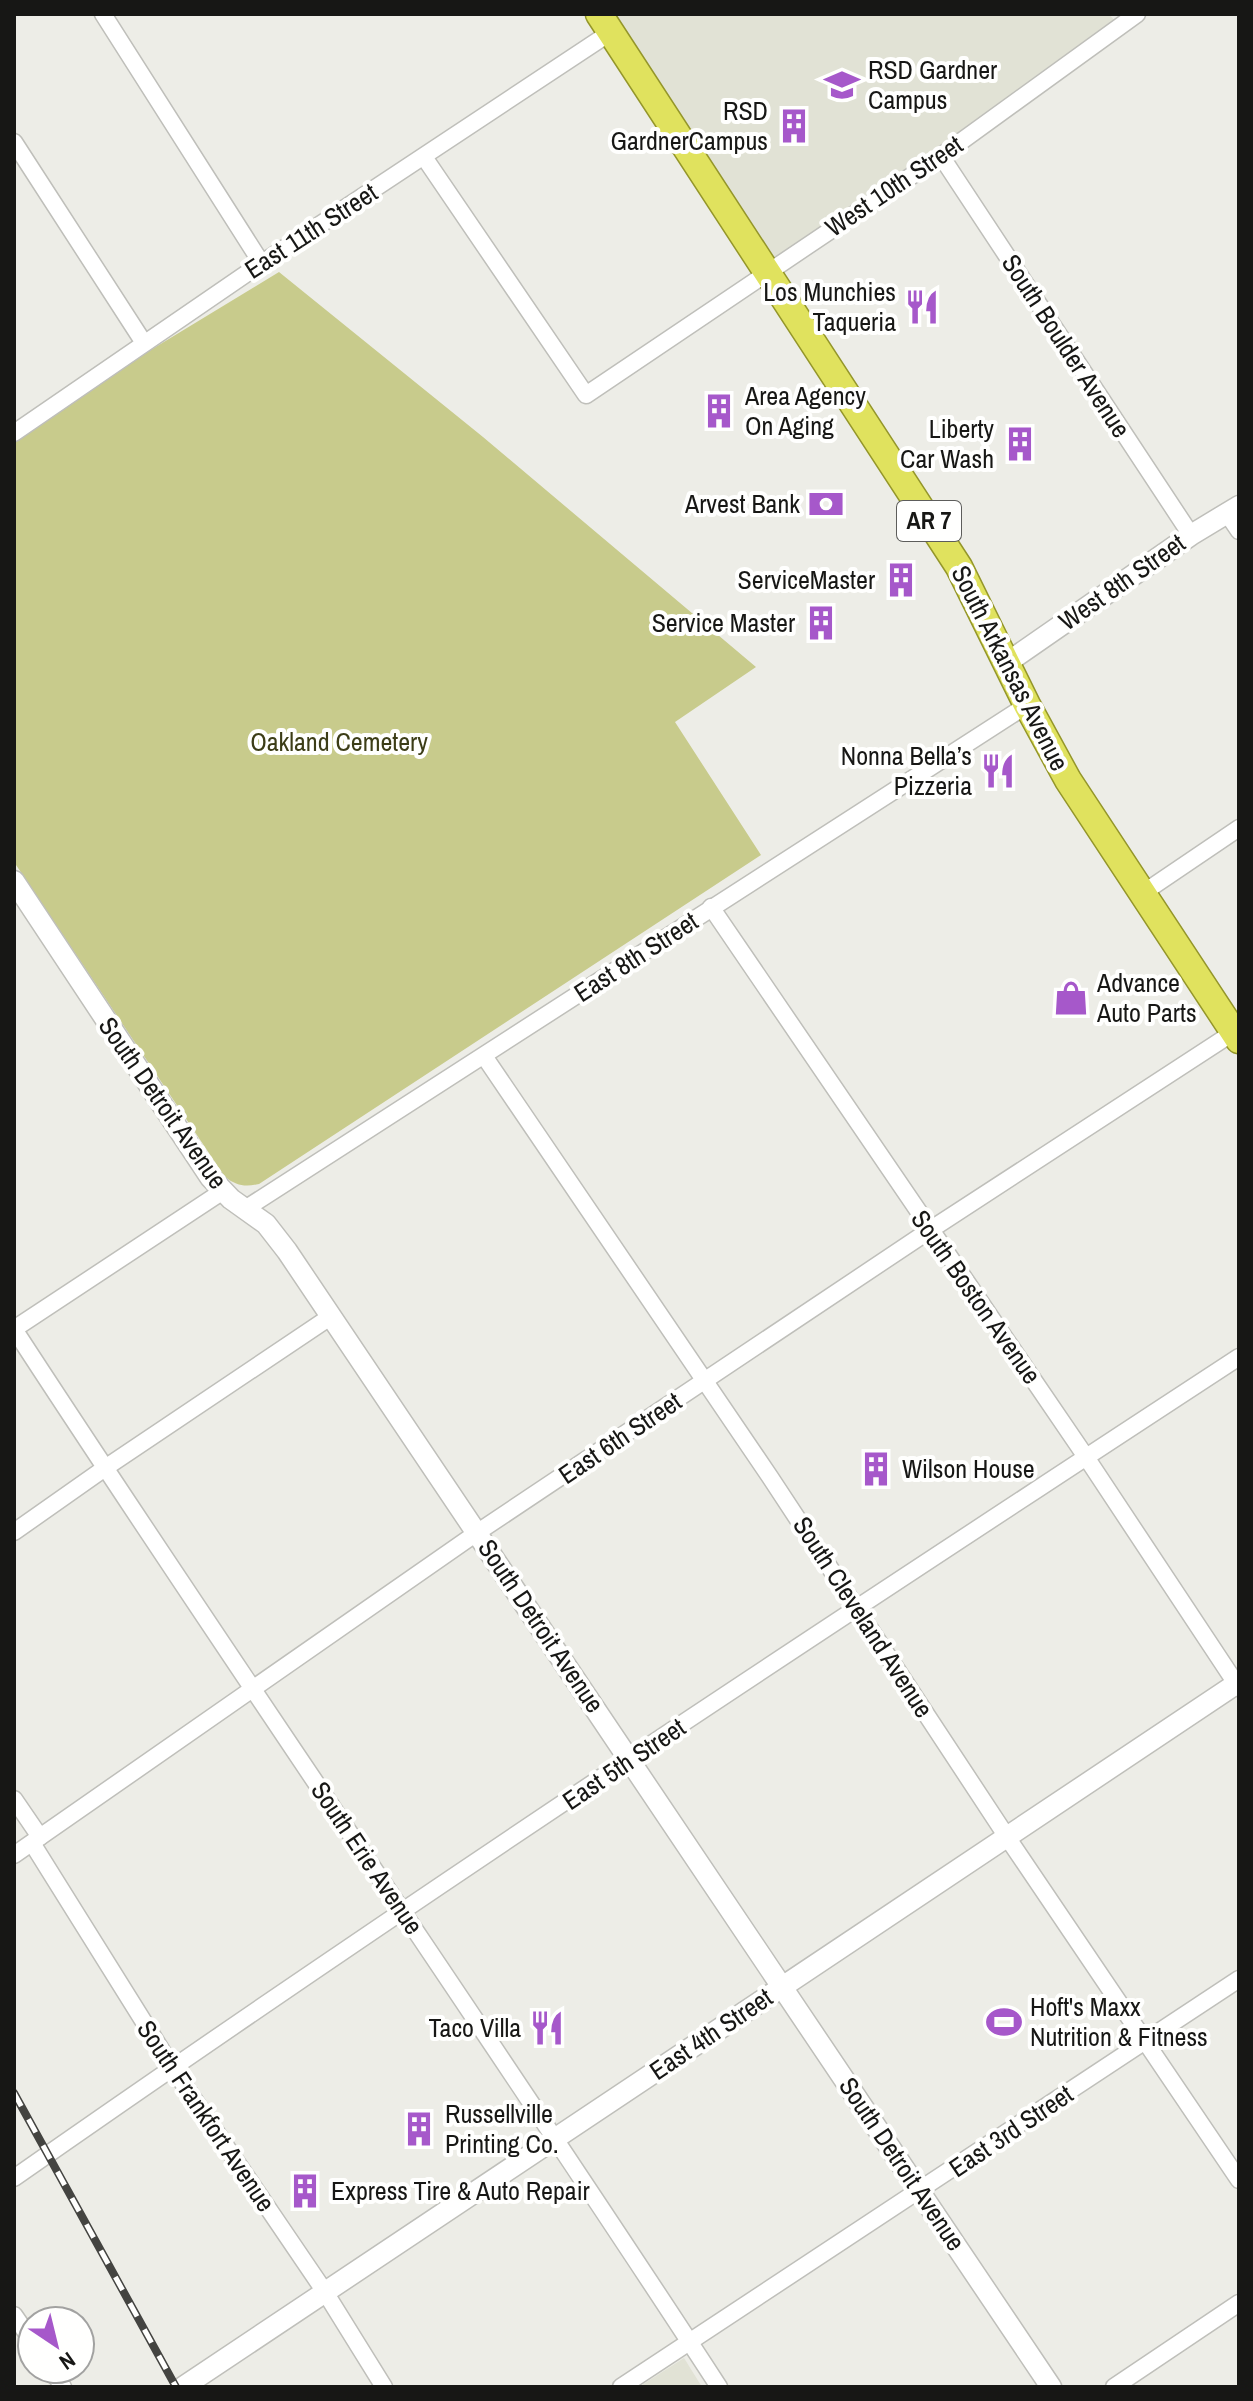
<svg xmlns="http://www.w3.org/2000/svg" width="1253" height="2401" font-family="'Archivo Narrow',sans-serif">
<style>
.built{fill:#e1e2d5}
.green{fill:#c8cb8c}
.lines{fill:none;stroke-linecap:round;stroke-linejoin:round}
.minor-casing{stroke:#bfbfba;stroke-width:19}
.tertiary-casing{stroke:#bfbfba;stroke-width:23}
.trunk-casing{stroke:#94962a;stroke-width:29}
.minor{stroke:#fff;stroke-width:16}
.tertiary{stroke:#fff;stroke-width:20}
.trunk{stroke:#e0e25e;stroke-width:26}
.rail-casing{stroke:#444441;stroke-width:8}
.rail{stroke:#fffffe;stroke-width:5;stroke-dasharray:15;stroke-linecap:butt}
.labels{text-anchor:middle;stroke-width:8;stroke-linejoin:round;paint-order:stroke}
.shield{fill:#fffffe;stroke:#5d5d5b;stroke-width:2}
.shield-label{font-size:24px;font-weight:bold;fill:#171715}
.poi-label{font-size:26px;fill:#171715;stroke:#fffffe;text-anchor:end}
.street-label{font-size:26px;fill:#171715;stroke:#fffffe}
.park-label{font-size:26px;fill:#3c3d17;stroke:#fffffe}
</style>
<rect width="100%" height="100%" fill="#edede7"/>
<g class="built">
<polygon points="613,14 1109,14 1114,20 936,150 773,259"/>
<polygon points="684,2358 702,2387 639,2387"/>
</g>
<path class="green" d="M279 272 483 437 756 667 675 722 761 855 259 1184C245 1187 237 1186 225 1177L14 862V433Z"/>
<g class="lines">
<g class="minor-casing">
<g id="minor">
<polyline points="103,14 262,264"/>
<polyline points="14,142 144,343"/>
<polyline points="941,156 1191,535"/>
<polyline points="424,157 586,395 941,156 1137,14"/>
<polyline points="14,433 253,269 611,32"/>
<polyline points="1226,512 1239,531"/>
<polyline points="1143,893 1239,828"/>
<polyline points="711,907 1086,1457 1239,1688"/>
<polyline points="484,1056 770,1477 1007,1837 1239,2180"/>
<polyline points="245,1209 1027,705"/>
<path d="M14 1329C245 1684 488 2032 719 2387"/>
<polyline points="14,1329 223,1191"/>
<polyline points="14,1532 105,1468 330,1317"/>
<polyline points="14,1799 40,1837"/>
<polyline points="32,1843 172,2067 325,2292 384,2387"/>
<polyline points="14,1855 478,1532 930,1230 1234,1032"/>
<path d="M14 2178C417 1896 828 1626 1239 1357"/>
<polyline points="14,2315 32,2341"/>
<polyline points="51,2369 63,2387"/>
<polyline points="621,2387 1239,1979"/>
<polyline points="1114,2387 1239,2303"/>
</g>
</g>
<g class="tertiary-casing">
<g id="tertiary">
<polyline points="1008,662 1191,535 1239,506"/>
<polyline points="14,881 210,1177 231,1199 266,1224 287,1251 1051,2387"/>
<polyline points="183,2387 1239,1682"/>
</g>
</g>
<g class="trunk-casing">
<polyline id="trunk" points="599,14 959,567 1027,705 1068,780 1239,1040"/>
</g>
<use href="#minor" class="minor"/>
<use href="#tertiary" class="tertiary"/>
<use href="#trunk" class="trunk"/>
<g class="rail-casing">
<polyline id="rail" points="14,2093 176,2387"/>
</g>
<use href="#rail" class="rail"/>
</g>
<defs>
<g id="school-bare" transform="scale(2.76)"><path d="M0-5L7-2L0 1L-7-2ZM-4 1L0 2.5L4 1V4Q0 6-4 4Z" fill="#a658ca" stroke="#fffffe" stroke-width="2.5" paint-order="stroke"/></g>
<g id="building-bare" transform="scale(2.76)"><path d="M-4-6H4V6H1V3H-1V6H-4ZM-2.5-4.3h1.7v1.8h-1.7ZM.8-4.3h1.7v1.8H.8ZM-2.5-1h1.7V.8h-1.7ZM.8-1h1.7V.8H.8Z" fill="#a658ca" stroke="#fffffe" stroke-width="2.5" paint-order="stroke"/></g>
<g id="restaurant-bare" transform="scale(2.76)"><path d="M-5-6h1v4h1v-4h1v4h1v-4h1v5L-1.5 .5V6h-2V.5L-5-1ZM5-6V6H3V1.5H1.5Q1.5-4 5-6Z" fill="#a658ca" stroke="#fffffe" stroke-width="2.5" paint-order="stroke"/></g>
<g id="bank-bare" transform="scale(2.76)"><path d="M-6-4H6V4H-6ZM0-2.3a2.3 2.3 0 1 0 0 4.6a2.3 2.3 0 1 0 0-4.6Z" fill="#a658ca" stroke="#fffffe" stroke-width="2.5" paint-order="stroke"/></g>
<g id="shop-bare" transform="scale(2.76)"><path d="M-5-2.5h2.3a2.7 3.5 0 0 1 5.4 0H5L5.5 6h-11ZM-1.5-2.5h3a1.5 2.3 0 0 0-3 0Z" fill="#a658ca" stroke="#fffffe" stroke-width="2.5" paint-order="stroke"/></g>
<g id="stadium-bare" transform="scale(2.76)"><path d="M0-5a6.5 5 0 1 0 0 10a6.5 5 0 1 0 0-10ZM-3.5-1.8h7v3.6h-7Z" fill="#a658ca" stroke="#fffffe" stroke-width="2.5" paint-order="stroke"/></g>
</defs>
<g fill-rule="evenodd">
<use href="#school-bare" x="842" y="85"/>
<use href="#building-bare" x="794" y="126"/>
<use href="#restaurant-bare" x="922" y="307"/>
<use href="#building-bare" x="719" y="411"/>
<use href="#building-bare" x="1020" y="444"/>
<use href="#bank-bare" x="826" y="504"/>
<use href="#building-bare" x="901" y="580"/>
<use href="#building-bare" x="821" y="623"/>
<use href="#restaurant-bare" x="998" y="771"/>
<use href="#shop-bare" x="1071" y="998"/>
<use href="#building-bare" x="876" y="1469"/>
<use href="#stadium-bare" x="1004" y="2022"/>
<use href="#restaurant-bare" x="547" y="2028"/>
<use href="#building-bare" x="419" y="2129"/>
<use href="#building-bare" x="305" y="2191"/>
</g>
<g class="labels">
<rect class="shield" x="897" y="501" width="64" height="40" rx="6"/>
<g class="shield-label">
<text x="929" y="529">AR 7</text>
</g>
<g class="poi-label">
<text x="868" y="79" text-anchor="start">RSD Gardner<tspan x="868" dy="30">Campus</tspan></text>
<text x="768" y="120">RSD<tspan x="768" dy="30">GardnerCampus</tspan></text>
<text x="896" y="301">Los Munchies<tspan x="896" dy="30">Taqueria</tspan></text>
<text x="745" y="405" text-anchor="start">Area Agency<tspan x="745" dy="30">On Aging</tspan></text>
<text x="994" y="438">Liberty<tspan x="994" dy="30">Car Wash</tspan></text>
<text x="800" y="513">Arvest Bank</text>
<text x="875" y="589">ServiceMaster</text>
<text x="795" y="632">Service Master</text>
<text x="972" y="765">Nonna Bella’s<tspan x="972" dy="30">Pizzeria</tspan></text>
<text x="1097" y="992" text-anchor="start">Advance<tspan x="1097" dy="30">Auto Parts</tspan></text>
<text x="902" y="1478" text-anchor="start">Wilson House</text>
<text x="1030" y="2016" text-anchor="start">Hoft's Maxx<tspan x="1030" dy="30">Nutrition &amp; Fitness</tspan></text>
<text x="521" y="2037">Taco Villa</text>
<text x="445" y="2123" text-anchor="start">Russellville<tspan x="445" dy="30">Printing Co.</tspan></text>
<text x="331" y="2200" text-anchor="start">Express Tire &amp; Auto Repair</text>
</g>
<g class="street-label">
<text transform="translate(894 186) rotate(-34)" y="9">West 10th Street</text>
<text transform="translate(311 231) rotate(-33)" y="9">East 11th Street</text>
<text transform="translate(1066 346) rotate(57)" y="9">South Boulder Avenue</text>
<text transform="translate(1122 582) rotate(-35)" y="9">West 8th Street</text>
<text transform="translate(1010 668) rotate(63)" y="9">South Arkansas Avenue</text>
<text transform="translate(636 957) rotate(-33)" y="9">East 8th Street</text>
<text transform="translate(163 1103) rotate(55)" y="9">South Detroit Avenue</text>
<text transform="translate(976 1297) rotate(55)" y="9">South Boston Avenue</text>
<text transform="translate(620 1438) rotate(-34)" y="9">East 6th Street</text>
<text transform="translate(863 1617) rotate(57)" y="9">South Cleveland Avenue</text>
<text transform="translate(541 1626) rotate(56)" y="9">South Detroit Avenue</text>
<text transform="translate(624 1764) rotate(-34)" y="9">East 5th Street</text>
<text transform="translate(367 1858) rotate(56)" y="9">South Erie Avenue</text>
<text transform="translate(711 2034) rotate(-34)" y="9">East 4th Street</text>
<text transform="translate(206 2116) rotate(56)" y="9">South Frankfort Avenue</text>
<text transform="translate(1011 2131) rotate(-34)" y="9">East 3rd Street</text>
<text transform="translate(902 2164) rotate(56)" y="9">South Detroit Avenue</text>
</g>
<g class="park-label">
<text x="339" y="751">Oakland Cemetery</text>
</g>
</g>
<rect width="1253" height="2401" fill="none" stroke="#171715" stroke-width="32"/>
<g transform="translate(56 2345) rotate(145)"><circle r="38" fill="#fffffe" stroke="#a2a2a1" stroke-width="2"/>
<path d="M0-6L14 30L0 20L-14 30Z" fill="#a658ca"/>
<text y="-12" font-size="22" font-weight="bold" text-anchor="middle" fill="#171715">N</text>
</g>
</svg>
